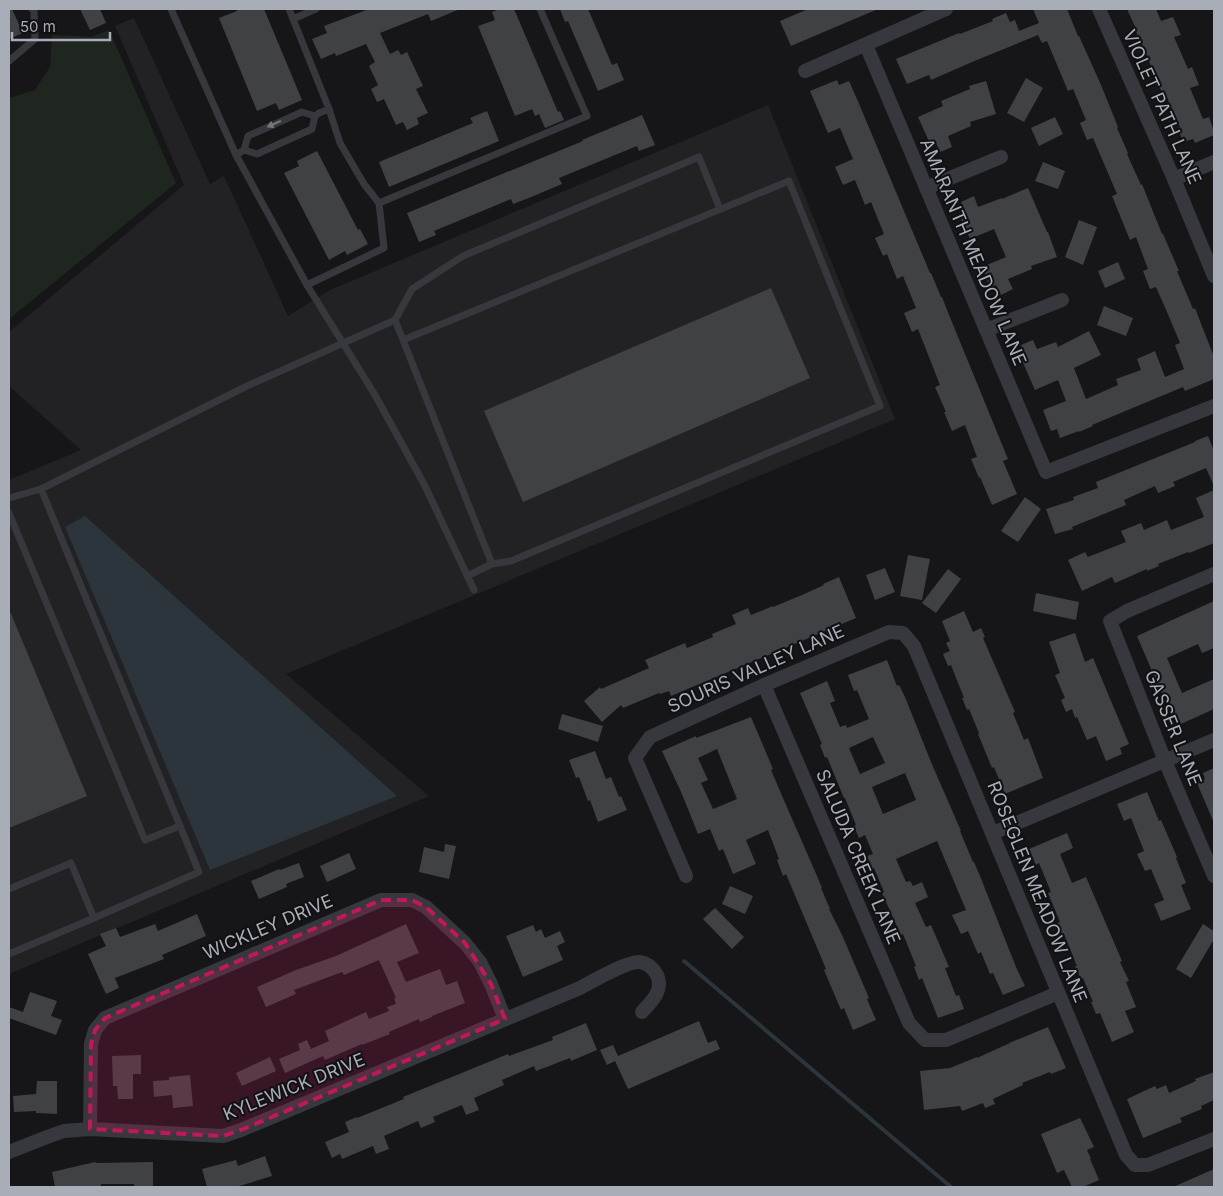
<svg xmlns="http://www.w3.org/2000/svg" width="1223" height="1196" font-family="Inter,sans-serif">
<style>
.built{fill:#222225}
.green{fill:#1e261f}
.water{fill:#2c353c}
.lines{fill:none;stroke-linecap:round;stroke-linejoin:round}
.stream{stroke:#2c353c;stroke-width:4}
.building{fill:#404145;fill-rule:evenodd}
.lane{stroke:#37383d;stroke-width:7}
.street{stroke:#37383d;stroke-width:14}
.oneway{fill:#757881}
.marked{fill:#c2185b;fill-opacity:0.2;stroke:#c2185b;stroke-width:4;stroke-dasharray:10 6;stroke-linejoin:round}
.labels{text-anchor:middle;stroke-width:4;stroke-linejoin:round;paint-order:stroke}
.street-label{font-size:18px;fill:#a8adb8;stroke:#111113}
</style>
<rect width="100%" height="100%" fill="#161618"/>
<polygon class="built" points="134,18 210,184 224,176 288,316 330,290 768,105 895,419 286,674 429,796 9,974 9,480 81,450 9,386 9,332 184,185 115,26"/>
<polygon class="green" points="109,30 176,183 9,319 9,98 35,90 50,67 52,35 82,36 91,37"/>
<polygon class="water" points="85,516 397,796 210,870 65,527"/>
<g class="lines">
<polyline class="stream" points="684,961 951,1187"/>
</g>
<g class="building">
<polygon points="9,9 12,9 23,33 9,39"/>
<polygon points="80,9 100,9 106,23 90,30"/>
<polygon points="236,9 264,9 302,100 279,110 276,103 257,111 219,18 237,11"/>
<polygon points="369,9 460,9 431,21 428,14 380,33 390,54 398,50 401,55 407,52 423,86 416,89 428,113 417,118 419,124 407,130 403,122 396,125 384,99 377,102 371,89 378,85 369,66 375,62 366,44 336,56 335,53 321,59 312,39 327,33 324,26"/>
<polygon points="500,9 514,9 558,112 560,111 564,120 545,128 539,114 535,116 532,109 515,116 478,26 495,20 492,12"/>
<polygon points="560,9 588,9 612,65 617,63 624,80 598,91 568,21 565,22"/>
<polygon points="808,9 878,9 791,46 780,21"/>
<polygon points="1033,9 1067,9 1078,36 1079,36 1101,85 1118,127 1117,128 1128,153 1127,154 1141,185 1142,184 1162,234 1163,234 1179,271 1177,271 1193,309 1195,308 1214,357 1214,379 1185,391 1183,387 1092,425 1093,426 1079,432 1079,431 1060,438 1057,429 1051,431 1043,410 1066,401 1058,380 1035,390 1020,356 1025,354 1021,345 1033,340 1037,349 1056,342 1058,347 1089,331 1101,355 1074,368 1086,399 1118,385 1116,379 1141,370 1137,359 1155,351 1165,377 1184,369 1175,345 1180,343 1167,312 1156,287 1150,289 1143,271 1148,269 1136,237 1130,240 1112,196 1117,194 1093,138 1087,140 1080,123 1086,120 1073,89 1068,91 1047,41 1042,43 1038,35 972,62 931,80 929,75 907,84 896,59 959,33 960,34 993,21 992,19 1006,13 1010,22 1015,20 1019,31 1039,23"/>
<polygon points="1127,9 1156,9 1161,21 1173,17 1181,35 1174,37 1188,69 1192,67 1199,85 1190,88 1203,119 1209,117 1214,132 1214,135 1195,143 1193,139 1183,142 1178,128 1180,127 1165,93 1162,93 1142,44 1141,44 1136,31 1137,31"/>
<polygon points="1026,78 1043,88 1024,122 1007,113"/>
<polygon points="837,80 839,85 849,81 857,99 930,273 931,273 941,297 942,297 947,310 1008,459 1003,461 1017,494 992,505 980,477 979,478 971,459 977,457 965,425 952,431 944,412 946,412 935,387 940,385 918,329 912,332 904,313 916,308 903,276 897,279 887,254 883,256 875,238 884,234 871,202 865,205 855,180 843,185 835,167 853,159 840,128 828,133 810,91"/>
<polygon points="986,81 996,114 970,122 971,126 948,136 952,147 940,152 936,143 931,146 918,117 943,106 941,101 970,89 969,86"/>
<polygon points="487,111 499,141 389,187 379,162 473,123 470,118"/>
<polygon points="642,115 655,145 639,151 637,146 559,178 562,184 529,198 513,204 511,199 434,231 436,235 419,242 407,213 583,141 582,140"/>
<polygon points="1055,117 1063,134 1039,146 1031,128"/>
<polygon points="317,151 358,230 360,229 368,244 347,255 345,251 329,260 284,173 299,166 297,161"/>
<polygon points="1043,162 1065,171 1058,189 1035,181"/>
<polygon points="1028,188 1047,232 1048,232 1057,257 1031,266 1032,269 1008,279 1013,289 1001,295 996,285 990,287 982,267 1006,257 994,229 970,239 959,214 965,212 961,202 974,196 978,207 1002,198 1002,199"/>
<polygon points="1079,220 1097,227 1083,265 1065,257"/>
<polygon points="1118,262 1125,279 1105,288 1098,271"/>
<polygon points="771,288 810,378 523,502 484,411"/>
<polygon points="1104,306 1133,318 1126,336 1097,325"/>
<polygon points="1208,436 1214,451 1214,486 1206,468 1173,482 1175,486 1158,493 1155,486 1124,500 1126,505 1072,527 1073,529 1055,534 1046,509 1074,500 1073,497 1098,488 1096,482 1195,442 1195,441"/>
<polygon points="1214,490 1214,543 1189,553 1188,552 1158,564 1159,566 1147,571 1147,569 1115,583 1112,577 1082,591 1068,560 1085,552 1088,557 1126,542 1121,531 1141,523 1144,530 1167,520 1171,530 1204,517 1196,498"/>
<polygon points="1025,497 1041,509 1018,542 1001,531"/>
<polygon points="908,555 930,559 922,600 900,596"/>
<polygon points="885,568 895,592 875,600 866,575"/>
<polygon points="948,569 961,579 936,613 922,603"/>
<polygon points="839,577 856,618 671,696 669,691 660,694 659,693 623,708 621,705 602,722 584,701 600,687 601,689 649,668 645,660 685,643 687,648 713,637 712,634 736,624 732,615 748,608 751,615 773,606 773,607 802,595 824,585 823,584"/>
<polygon points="1036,593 1079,602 1076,620 1033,611"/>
<polygon points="1214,601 1214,648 1202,653 1198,644 1167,658 1182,693 1214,679 1214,709 1181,724 1178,718 1173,720 1137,636"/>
<polygon points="9,609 87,796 9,828"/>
<polygon points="964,611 973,632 981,628 985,637 983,638 1015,712 1013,713 1024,740 1028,738 1043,778 1005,794 994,767 992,768 978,734 979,733 969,709 967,710 962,698 964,698 951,665 948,666 943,654 950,651 946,643 950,641 942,621"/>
<polygon points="1075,633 1085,662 1093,658 1129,744 1120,748 1122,754 1106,761 1096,736 1087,740 1077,717 1075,718 1072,709 1066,712 1061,700 1065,698 1055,675 1060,673 1049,642"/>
<path d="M887 660 897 686 899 685 905 697 931 762 961 831H960L973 862H974L980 876 1016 967 1025 986 1003 995 993 973 990 974 981 952 978 954 968 931 961 934 952 915 966 910 937 841 896 859 906 882 910 881 913 886 922 882 928 897 915 903 926 927 931 925 949 967 945 968 956 996 959 995 964 1009 938 1018 922 978 919 980 914 967 916 966 903 934 901 935 882 893 884 892 874 868 872 869 867 856 873 854 865 835 859 838 854 826 856 825 845 798H844L827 757 825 758 820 745 822 744 800 693 827 681 835 701 830 703 840 727 846 725 847 728 869 719 857 690 854 691 848 675ZM873 737 885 763 860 774 849 748ZM905 773 916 800 883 814 872 787Z"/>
<polygon points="562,714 603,726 598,742 558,729"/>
<path d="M751 717 773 769 771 770 783 798 817 876 822 888H821L830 909H829L842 935 869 998 867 999 876 1020 853 1030 844 1008 841 1010 824 970 826 969 786 874 783 876 777 860 779 859 768 830 746 840 756 864 733 874 723 849 719 851 710 829 698 834 682 794 662 751 696 736V738ZM717 749 737 799 713 809 701 783 708 780 698 758Z"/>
<polygon points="595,751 606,779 611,777 619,797 621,796 627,810 598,822 590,800 588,801 579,777 576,778 569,760"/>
<polygon points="1214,768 1214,823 1197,783 1205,779 1203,773"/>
<polygon points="1147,792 1159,821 1161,820 1177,857 1176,858 1186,883 1181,885 1191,909 1161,921 1154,904 1164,900 1151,869 1145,871 1137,854 1144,851 1131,818 1124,821 1117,804"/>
<polygon points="1067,833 1073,848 1060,854 1072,883 1086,877 1122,961 1120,962 1129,981 1126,982 1136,1007 1125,1011 1134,1032 1112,1042 1100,1013 1096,1014 1091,1002 1093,1002 1083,978 1081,979 1075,966 1077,966 1064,934 1062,935 1057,923 1060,922 1048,893 1051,892 1039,863 1036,865 1029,849"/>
<polygon points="445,844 456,846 449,879 419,872 424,847 444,852"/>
<polygon points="349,853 356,869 327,882 320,866"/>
<polygon points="299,863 304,877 286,884 287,887 259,899 251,881 279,869 280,870"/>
<polygon points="730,886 753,896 745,914 722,904"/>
<polygon points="715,908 744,937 732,949 703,919"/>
<polygon points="197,914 206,936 162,955 164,959 115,978 119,988 106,994 88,954 106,946 100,934 116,928 120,937 155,924 158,931"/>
<polygon points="406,924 419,953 397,962 406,982 440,969 446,985 457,981 465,1003 432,1016 432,1017 420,1022 419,1019 389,1032 390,1034 362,1045 362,1044 325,1060 323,1056 285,1073 279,1059 300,1050 298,1044 307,1040 311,1049 329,1041 325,1031 366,1012 369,1019 389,1011 387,1007 396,1004 394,998 396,998 379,960 344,975 342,972 294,990 296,994 266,1007 257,987 296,970 336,956"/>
<polygon points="1203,924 1214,931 1214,939 1191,978 1176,969"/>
<polygon points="533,925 536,932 541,929 545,938 560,931 565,942 557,946 563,960 523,977 506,936"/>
<polygon points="30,992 57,1001 51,1016 62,1020 56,1035 9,1018 9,1007 23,1012"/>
<polygon points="699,1021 708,1043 716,1040 720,1049 628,1089 615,1061 607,1065 600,1050 613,1045 618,1056"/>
<polygon points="586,1023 597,1050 571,1061 570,1058 536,1071 534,1066 502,1080 504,1085 474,1098 479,1110 466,1115 462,1105 433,1117 435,1122 421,1128 418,1121 384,1136 389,1149 376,1154 373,1146 342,1159 340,1154 332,1158 325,1142 349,1132 345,1122 357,1117 357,1118 404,1099 403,1097 508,1054 509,1056 553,1040 552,1037"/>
<polygon points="1048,1027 1066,1068 1051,1074 1050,1072 1022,1083 1023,1085 993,1099 995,1104 985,1108 983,1103 962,1111 960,1106 924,1110 920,1071 950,1068 977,1057 977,1058 1010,1043 1009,1043"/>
<polygon points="141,1055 141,1074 133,1074 133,1099 118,1099 117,1086 113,1086 112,1056"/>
<polygon points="270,1057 276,1071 242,1086 236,1073"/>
<polygon points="1214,1072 1214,1100 1201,1106 1202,1109 1180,1118 1182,1122 1143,1138 1127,1099 1155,1086 1157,1089 1166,1085 1169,1093 1196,1081 1195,1079"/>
<polygon points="190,1075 193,1106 173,1108 172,1095 154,1097 153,1081 169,1080 169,1077"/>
<polygon points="37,1081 57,1081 57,1114 36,1113 36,1111 14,1112 13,1096 36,1094"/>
<polygon points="1080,1118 1094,1147 1087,1150 1091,1159 1090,1159 1099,1180 1083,1187 1072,1187 1064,1170 1057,1173 1041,1134"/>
<polygon points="265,1156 272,1176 236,1187 207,1187 202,1169 236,1160 238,1166"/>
<polygon points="95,1162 96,1163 153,1162 153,1187 134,1187 134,1184 101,1184 101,1187 55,1187 52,1172"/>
<polygon points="1214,1169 1214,1187 1173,1187"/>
</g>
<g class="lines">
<g class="lane">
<polyline points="171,9 236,155 307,285 384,248 379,203 587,116 540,9"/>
<polyline points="289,9 293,19"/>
<polyline points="9,61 35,39 34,11 32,9"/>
<polyline points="329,109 340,143 364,184 379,203"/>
<polyline points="244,150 248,136 302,112 315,116"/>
<polyline points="236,155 244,150 257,154 312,129 315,116 319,113 329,109 293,19 316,9"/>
<polyline points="307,285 375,395 425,486 474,590"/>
<polyline points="395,320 412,289 463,256 699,157 720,209"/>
<polyline points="41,489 199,872 94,918"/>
<polyline points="9,498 41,489 247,386 395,320 403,340 492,564 511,561 880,406 789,181 403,340"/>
<polyline points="9,513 145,840 180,826"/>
<polyline points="467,576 492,564"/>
<polyline points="9,889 71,863 94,918 9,954"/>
</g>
<g class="street">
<polyline points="1099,9 1174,179 1214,276"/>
<polyline points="866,45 1046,472 1214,406"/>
<polyline points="805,71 946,9"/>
<polyline points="1174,179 1214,162"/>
<polyline points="926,188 1001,157"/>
<polyline points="986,330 1062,300"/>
<polyline points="1214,574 1127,611 1110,621 1165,761 1214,876"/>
<polyline points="764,685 909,1023 925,1040 946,1040 1058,993"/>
<polyline points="993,833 1214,740"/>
<path d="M686 876 635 758 650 737 764 685 889 632 903 633 914 646C985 815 1055 986 1126 1155L1135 1165H1148L1214 1139"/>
<polyline points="90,1129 91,1044 95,1030 105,1018 381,900 412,900 426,907 465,943 480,962 491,984 505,1019"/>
<path d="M9 1152 47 1137 64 1131 90 1129 223 1136 241 1130 580 988C593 981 627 961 640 962 648 963 653 968 657 975 664 990 652 1001 642 1012"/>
</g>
</g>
<defs><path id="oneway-solid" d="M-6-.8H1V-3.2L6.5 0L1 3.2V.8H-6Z" transform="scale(1.25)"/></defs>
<use class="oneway" href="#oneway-solid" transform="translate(274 124) rotate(156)"/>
<path class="marked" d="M381 900H412L426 907 465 943 491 984 505 1019 241 1130 223 1136 90 1129 91 1044 95 1030 105 1018Z"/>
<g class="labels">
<g class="street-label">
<text transform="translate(1162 107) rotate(66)" y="6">VIOLET PATH LANE</text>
<text transform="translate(973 252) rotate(67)" y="6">AMARANTH MEADOW LANE</text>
<text transform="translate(756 669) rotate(-24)" y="6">SOURIS VALLEY LANE</text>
<text transform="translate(1173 728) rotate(68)" y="6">GASSER LANE</text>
<text transform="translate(858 857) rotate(67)" y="6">SALUDA CREEK LANE</text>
<text transform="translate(1037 892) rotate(68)" y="6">ROSEGLEN MEADOW LANE</text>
<text transform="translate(268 927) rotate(-23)" y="6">WICKLEY DRIVE</text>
<text transform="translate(294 1087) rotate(-22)" y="6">KYLEWICK DRIVE</text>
</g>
</g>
<rect width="1223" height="1196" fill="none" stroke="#a8adb8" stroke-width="20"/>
<path d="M12 32v8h98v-8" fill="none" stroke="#a8adb8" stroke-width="2.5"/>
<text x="20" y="32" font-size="15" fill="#a8adb8" stroke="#111113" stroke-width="4" paint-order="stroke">50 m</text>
</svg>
